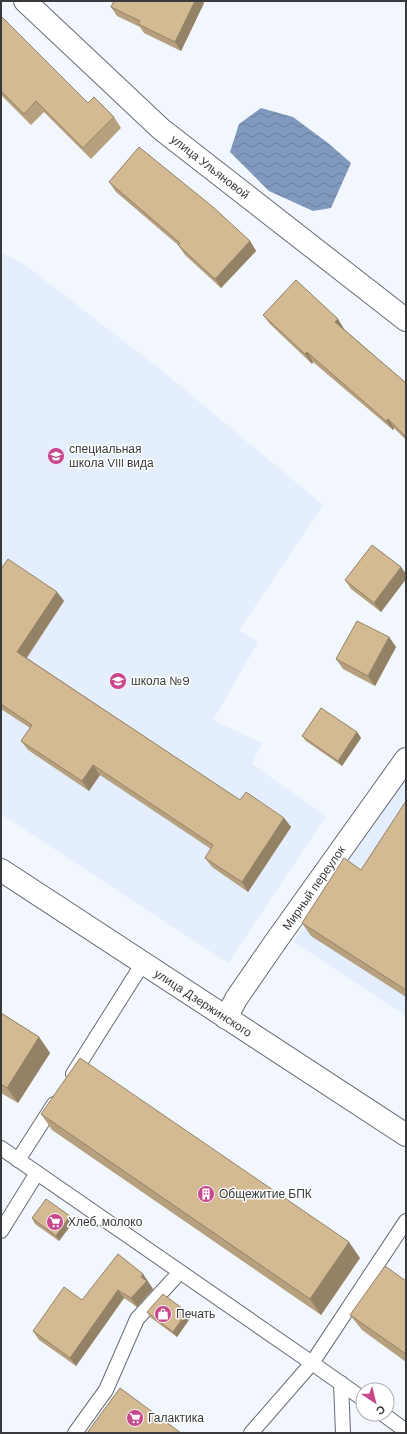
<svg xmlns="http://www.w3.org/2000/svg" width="407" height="1434" font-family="'DM Sans',sans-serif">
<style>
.built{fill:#e5eefd}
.water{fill:url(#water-waves)}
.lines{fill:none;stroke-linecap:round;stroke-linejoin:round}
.lane-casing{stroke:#676c73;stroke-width:16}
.street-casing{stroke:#676c73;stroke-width:24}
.secondary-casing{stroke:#676c73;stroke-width:24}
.lane{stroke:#fff;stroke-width:14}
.street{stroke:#fff;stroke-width:22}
.secondary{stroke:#fff;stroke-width:22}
.wall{fill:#b6a07e}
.shaded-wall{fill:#948267}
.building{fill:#d4ba93;stroke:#948267}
.labels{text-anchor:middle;stroke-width:3;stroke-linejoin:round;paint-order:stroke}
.street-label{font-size:12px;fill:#37393c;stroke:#fff}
.poi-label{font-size:12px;fill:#37393c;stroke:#fff;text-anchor:start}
</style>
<defs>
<pattern id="water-waves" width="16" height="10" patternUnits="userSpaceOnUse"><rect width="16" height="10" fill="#8099bd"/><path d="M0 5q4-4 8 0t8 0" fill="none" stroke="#6a7e9b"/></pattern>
</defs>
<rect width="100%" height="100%" fill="#f2f6fd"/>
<g class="built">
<polygon points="1,253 24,264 161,370 323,505 239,630 258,642 213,720 262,743 252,764 326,816 228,963 1,814"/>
<polygon points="406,774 406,1016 294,942 346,855"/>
</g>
<polygon class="water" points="261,108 293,117 328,143 351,163 331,208 313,211 269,191 230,152 239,124"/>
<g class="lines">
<g class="lane-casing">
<g id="lane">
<polyline points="73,1074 143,963"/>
<polyline points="1,1148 312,1363 406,1221"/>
<polyline points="18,1160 54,1104"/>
<polyline points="1,1231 37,1173"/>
<polyline points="341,1383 343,1433"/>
<polyline points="383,1414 406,1431"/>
<polyline points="75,1433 106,1390 137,1319 180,1272"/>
<polyline points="251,1433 312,1363 363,1399"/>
</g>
</g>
<g class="street-casing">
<g id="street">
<polyline points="25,1 161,129 406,320"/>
<polyline points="226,1018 236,999 276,941 406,759"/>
</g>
</g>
<g class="secondary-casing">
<polyline id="secondary" points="1,870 406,1135"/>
</g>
<use href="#lane" class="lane"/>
<use href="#street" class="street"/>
<use href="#secondary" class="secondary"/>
</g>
<g class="wall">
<polygon points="114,1 202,1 204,3 181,51 144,33 140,27 117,16 111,7"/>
<polygon points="1,16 88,103 114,117 121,128 91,159 44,112 31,125 1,95"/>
<polygon points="109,182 250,241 256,251 221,288 185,255 178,245 116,192"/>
<polygon points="263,315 338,319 344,329 406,383 406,440 394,428 393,430 313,362 312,364 270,324"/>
<polygon points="401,567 406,574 406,579 381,612 351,589 345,580"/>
<polygon points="1,569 57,592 64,601 27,658 240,800 284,818 291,827 248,892 212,867 205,858 211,849 100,775 89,791 28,750 21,741 30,728 1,709"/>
<polygon points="389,637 396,647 375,686 343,669 336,659"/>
<polygon points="357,732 361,738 342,766 306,741 302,736"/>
<polygon points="406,801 406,997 311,936 302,923 361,870"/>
<polygon points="1,1013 39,1037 50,1053 18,1103 1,1093"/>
<polygon points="41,1114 360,1258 321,1315 52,1130"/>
<polygon points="70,1216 74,1221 59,1241 35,1224 32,1218"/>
<polygon points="143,1274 153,1289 137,1307 124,1298 76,1366 39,1340 33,1331 82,1300"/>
<polygon points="406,1281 406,1362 362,1330 350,1315"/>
<polygon points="147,1312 187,1312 191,1317 177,1337 150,1317"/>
</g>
<g class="shaded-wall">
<polygon points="195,1 202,1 204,3 181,51 175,42"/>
<polygon points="250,241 256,251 221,288 215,279"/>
<polygon points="338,319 344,329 342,331 335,322"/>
<polygon points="307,352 313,362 312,364 305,354"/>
<polygon points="388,419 394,428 393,430 386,421"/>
<polygon points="401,567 406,574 406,579 381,612 374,603"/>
<polygon points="57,592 64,601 24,661 17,652"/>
<polygon points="389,637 396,647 375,686 368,676"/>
<polygon points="357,732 361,738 342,766 338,761"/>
<polygon points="93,765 100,775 89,791 82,781"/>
<polygon points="284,818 291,827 248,892 242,882"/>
<polygon points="39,1037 50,1053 18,1103 7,1088"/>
<polygon points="70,1216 74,1221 59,1241 56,1236"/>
<polygon points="349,1242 360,1258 321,1315 310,1299"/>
<polygon points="143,1274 153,1289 137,1307 131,1298 141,1277"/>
<polygon points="118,1290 124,1298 76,1366 70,1358"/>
<polygon points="187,1312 191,1317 177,1337 173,1332"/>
</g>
<g class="building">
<polygon points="114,1 195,1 175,42 138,24 140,21 111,7"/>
<polygon points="1,16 88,103 94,97 114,117 83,148 36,101 24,114 1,91"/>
<polygon points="139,147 213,207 250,241 215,279 178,245 180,243 109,182"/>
<polygon points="296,280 338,319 335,322 406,383 406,437 388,419 386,421 307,352 305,354 263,315"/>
<polygon points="372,545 401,567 374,603 345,580"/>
<polygon points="8,559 57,592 17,652 240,800 246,792 284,818 242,882 205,858 213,845 93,765 82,781 21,741 32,725 1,704 1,569"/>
<polygon points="357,621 389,637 368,676 336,659"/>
<polygon points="321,708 357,732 338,761 302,736"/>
<polygon points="406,801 406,990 302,923 344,858 361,870"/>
<polygon points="1,1013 39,1037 7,1088 1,1084"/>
<polygon points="80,1058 349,1242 310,1299 41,1114"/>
<polygon points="46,1199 70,1216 56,1236 32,1218"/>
<polygon points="118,1254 143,1274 141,1277 147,1281 131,1298 118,1290 70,1358 33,1331 64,1287 82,1300"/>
<polygon points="385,1266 406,1281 406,1354 350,1315"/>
<polygon points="163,1294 187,1312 173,1332 147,1312"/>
<polygon points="120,1388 181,1433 87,1433"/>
</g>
<defs>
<g id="school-disc" transform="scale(0.9)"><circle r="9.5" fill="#c9478d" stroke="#fff"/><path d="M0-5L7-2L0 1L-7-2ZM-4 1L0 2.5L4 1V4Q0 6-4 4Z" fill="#fff"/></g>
<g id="building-disc" transform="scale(0.9)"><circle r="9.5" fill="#c9478d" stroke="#fff"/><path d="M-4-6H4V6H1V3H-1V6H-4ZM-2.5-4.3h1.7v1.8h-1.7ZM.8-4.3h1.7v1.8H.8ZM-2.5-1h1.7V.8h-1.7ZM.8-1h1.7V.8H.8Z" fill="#fff"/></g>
<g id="supermarket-disc" transform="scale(0.9)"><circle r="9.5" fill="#c9478d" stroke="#fff"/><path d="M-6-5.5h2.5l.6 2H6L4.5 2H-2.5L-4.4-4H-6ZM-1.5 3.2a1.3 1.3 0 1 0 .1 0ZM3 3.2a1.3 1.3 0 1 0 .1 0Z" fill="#fff"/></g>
<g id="shop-disc" transform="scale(0.9)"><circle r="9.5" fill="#c9478d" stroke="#fff"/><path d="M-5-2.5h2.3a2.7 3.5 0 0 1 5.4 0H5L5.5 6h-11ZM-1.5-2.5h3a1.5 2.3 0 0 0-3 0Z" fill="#fff"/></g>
</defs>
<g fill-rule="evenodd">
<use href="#school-disc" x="56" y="456"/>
<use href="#school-disc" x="118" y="681"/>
<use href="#building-disc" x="206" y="1194"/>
<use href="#supermarket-disc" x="55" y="1222"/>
<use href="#shop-disc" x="163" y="1314"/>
<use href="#supermarket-disc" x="135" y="1418"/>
</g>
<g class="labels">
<g class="street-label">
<text transform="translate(210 167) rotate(38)" y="4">улица Ульяновой</text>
<text transform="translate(314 888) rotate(-55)" y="4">Мирный переулок</text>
<text transform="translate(203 1003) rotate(33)" y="4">улица Дзержинского</text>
</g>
<g class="poi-label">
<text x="69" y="453">специальная<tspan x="69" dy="14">школа VIII вида</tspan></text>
<text x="131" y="685">школа №9</text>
<text x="219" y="1198">Общежитие БПК</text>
<text x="68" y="1226">Хлеб, молоко</text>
<text x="176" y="1318">Печать</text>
<text x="148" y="1422">Галактика</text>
</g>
</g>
<rect width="407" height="1434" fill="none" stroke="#37393c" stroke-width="4"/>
<g transform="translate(375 1402) rotate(145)"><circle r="19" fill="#ffffff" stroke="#afb0b1"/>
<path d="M0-3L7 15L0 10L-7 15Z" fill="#c9478d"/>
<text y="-6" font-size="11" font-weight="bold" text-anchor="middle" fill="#37393c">С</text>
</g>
</svg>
